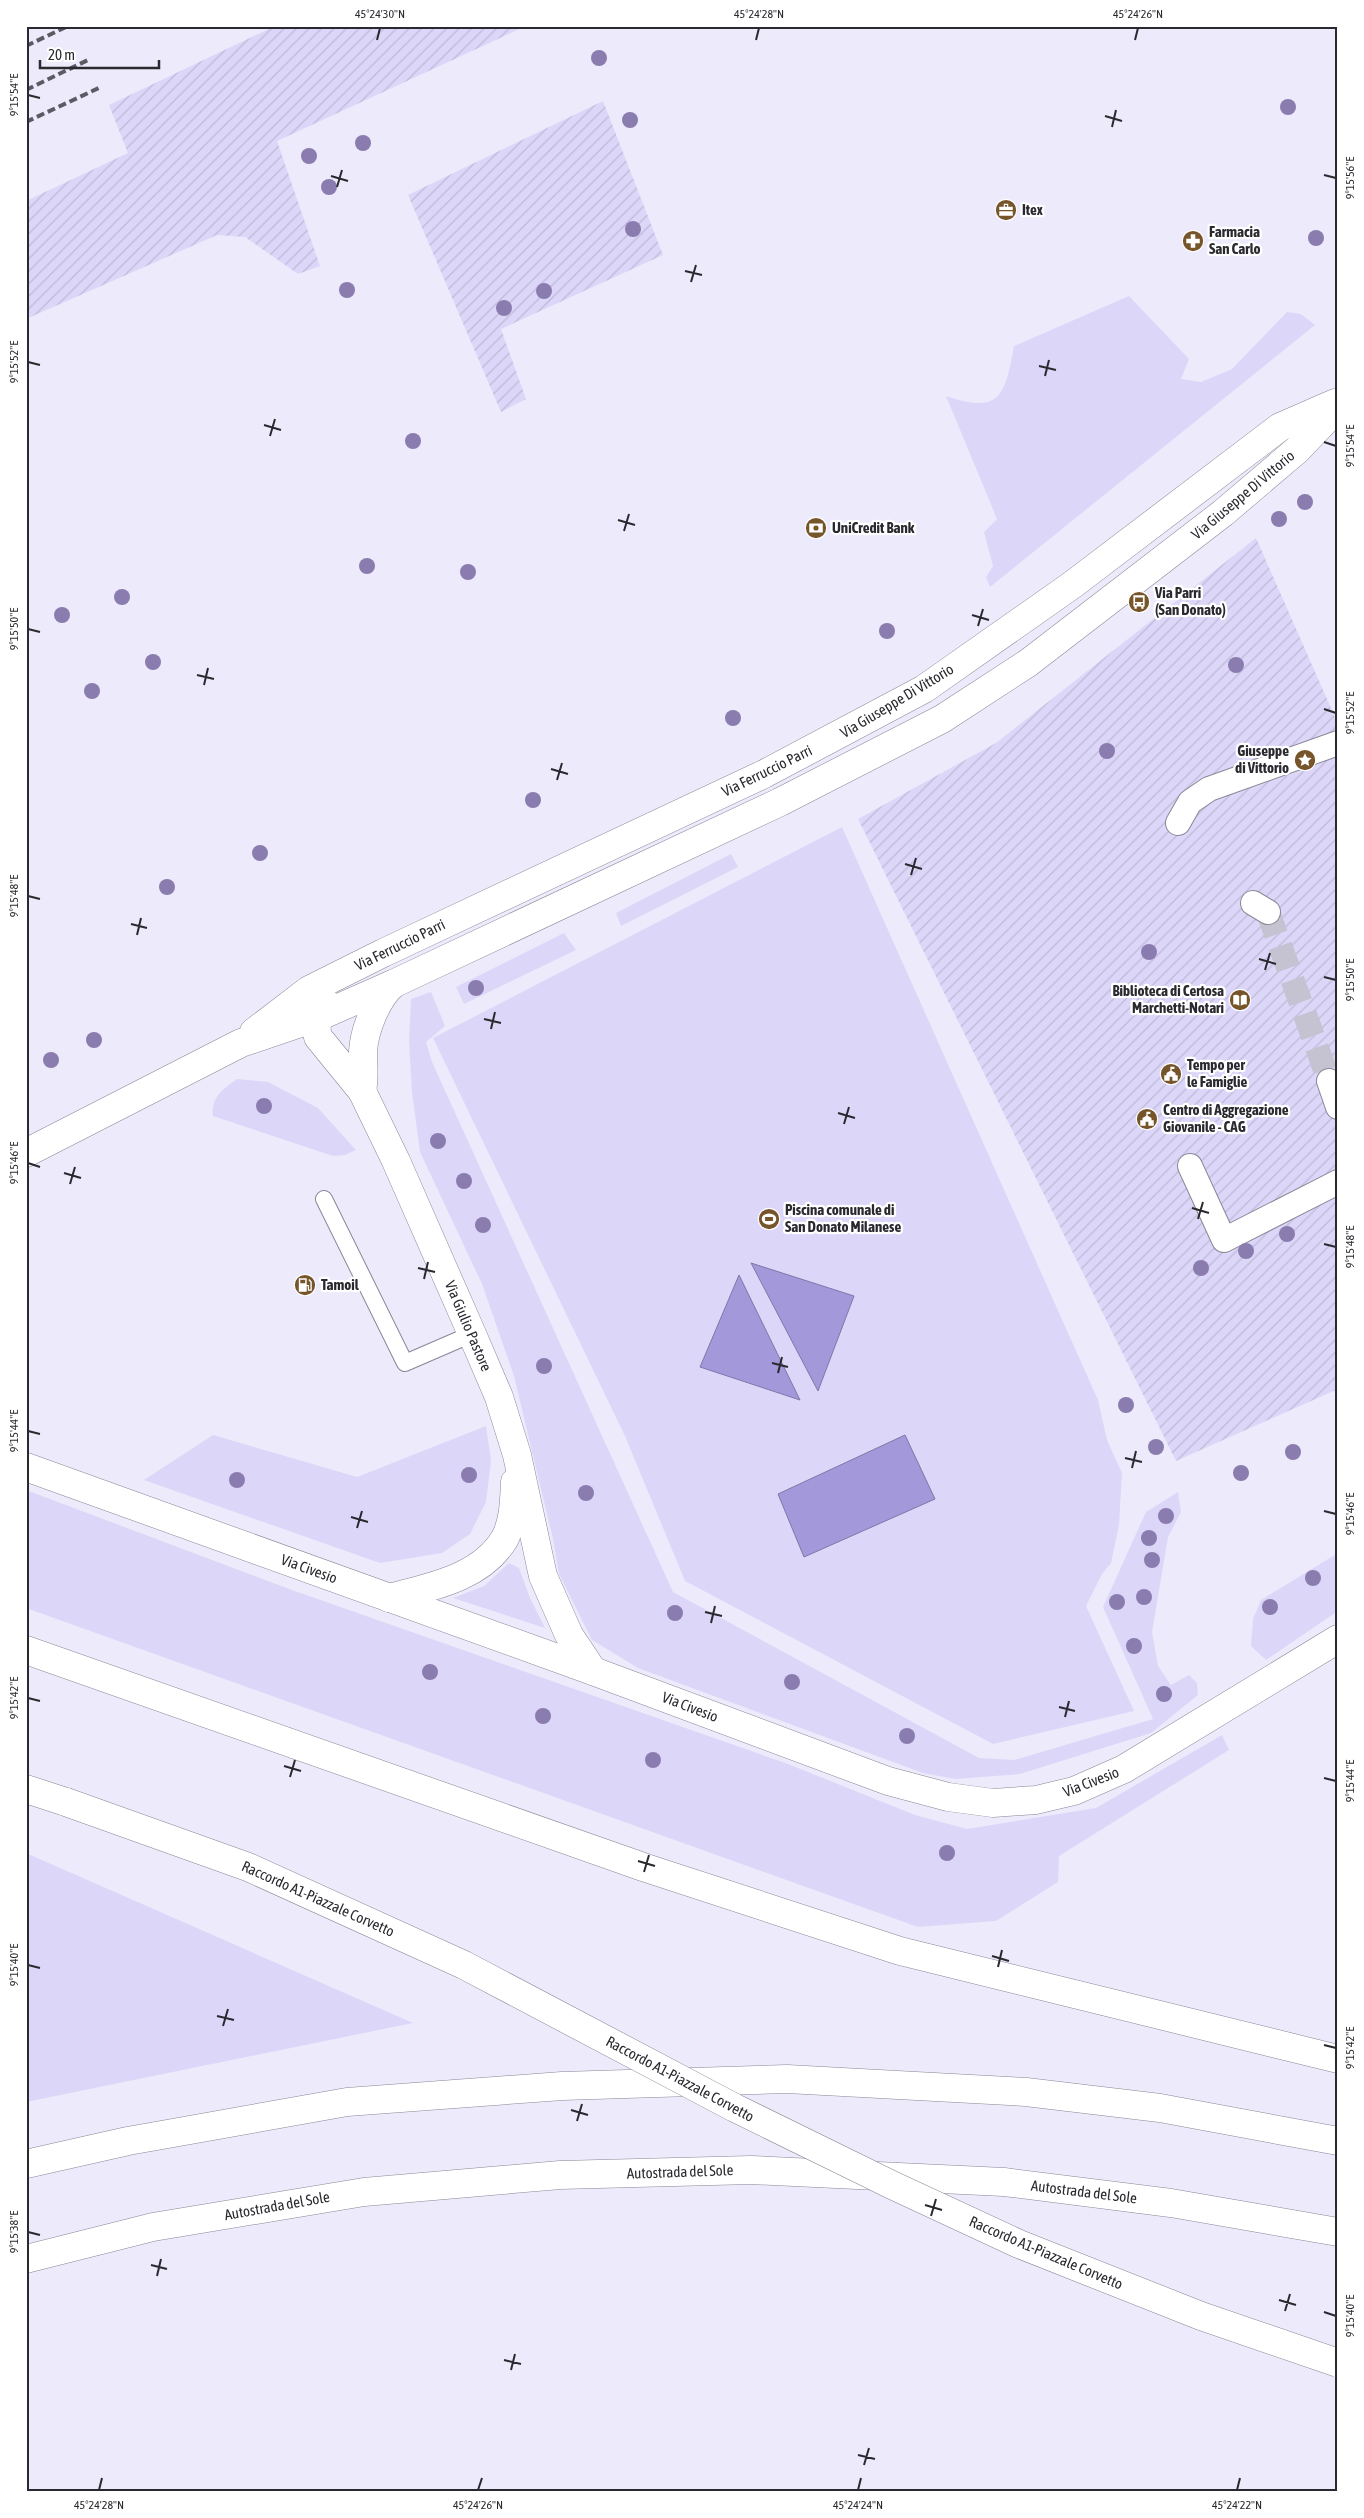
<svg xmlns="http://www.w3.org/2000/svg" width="1364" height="2518" font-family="'Asap Condensed',sans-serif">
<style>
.grass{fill:#dcd7f9}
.garden{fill:url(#garden-furrows)}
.water{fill:#a398da;stroke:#7f77a7}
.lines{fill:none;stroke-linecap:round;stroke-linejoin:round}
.pedestrian-tunnel{stroke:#c5c3d2;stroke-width:24;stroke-dasharray:24 12;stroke-linecap:butt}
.service-casing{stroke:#898796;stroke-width:18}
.pedestrian-casing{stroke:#898796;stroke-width:26}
.minor-casing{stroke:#898796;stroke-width:29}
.tertiary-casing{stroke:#898796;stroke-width:29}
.motorway-casing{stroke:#898796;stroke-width:29}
.service{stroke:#fff;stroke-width:16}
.pedestrian{stroke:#fff;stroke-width:24}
.minor{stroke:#fff;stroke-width:28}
.tertiary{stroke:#fff;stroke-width:28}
.motorway{stroke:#fff;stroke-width:28}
.rail{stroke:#5c5b64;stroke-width:4;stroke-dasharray:8 4;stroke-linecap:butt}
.motorway-bridge-casing{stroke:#898796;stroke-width:29;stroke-linecap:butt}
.motorway-bridge{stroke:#fff;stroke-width:28}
.tree{fill:#8a7cae}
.ticks{fill:none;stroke:#2a292f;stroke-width:2}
.labels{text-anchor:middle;stroke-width:4.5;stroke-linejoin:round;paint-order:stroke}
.poi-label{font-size:15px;font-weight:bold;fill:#2a292f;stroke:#fff;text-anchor:start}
.street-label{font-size:15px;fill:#2a292f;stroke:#fff}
.neatline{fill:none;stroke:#2a292f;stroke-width:2}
.ticks-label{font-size:12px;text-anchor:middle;fill:#2a292f}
</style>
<defs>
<pattern id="garden-furrows" width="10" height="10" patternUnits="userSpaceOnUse" patternTransform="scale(1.25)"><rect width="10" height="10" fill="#dcd7f9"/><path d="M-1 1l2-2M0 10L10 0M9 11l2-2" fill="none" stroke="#bdb9d6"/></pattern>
</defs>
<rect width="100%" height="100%" fill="#eceafb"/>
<g class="grass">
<path d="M1129 296 1189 359 1181 379 1201 382 1232 369 1287 312 1301 314 1315 325 990 587 986 577 993 566 984 532 997 519 946 396C1001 415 1005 395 1014 346Z"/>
<polygon points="842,827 1098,1400 1107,1440 1122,1473 1119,1525 1111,1563 1102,1574 1086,1606 1134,1711 993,1744 685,1581 625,1436 433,1038"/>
<polygon points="731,854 738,867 621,926 616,913"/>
<polygon points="564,933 576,950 464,1004 456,987"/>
<polygon points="431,992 445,1026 426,1042 432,1062 673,1592 979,1758 1014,1760 1153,1719 1103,1607 1146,1512 1178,1492 1181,1512 1168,1537 1152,1632 1158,1666 1171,1685 1189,1675 1197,1683 1198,1695 1151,1733 1020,1774 955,1779 923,1773 638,1668 592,1640 559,1574 553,1539 514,1376 482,1284 420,1152 412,1092 409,1041 411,999"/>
<path d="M237 1079 268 1082 318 1108 356 1150 345 1155 333 1156 213 1116C211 1097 223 1089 237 1079Z"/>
<polygon points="486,1426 491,1461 486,1502 470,1534 442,1553 380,1563 144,1480 213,1435 357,1477"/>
<polygon points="26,1490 292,1590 788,1764 915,1815 967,1829 1096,1808 1222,1735 1229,1750 1059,1856 1058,1882 996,1921 918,1927 26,1608"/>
<polygon points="1338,1553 1338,1611 1266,1660 1251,1646 1253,1619 1261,1600"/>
<polygon points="509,1563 519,1568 530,1598 545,1628 453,1598 484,1586"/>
<polygon points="26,1853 413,2023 26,2102"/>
</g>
<g class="garden">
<polygon points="275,26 526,26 277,141 320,266 298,274 245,237 217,235 26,319 26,201 128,153 109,105"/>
<polygon points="603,101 663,255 501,329 526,399 501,412 408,195"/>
<polygon points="1256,538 1338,724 1338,1389 1176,1461 858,819 996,743"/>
</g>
<g class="water">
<polygon points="751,1263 854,1296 818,1391"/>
<polygon points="739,1275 800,1400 700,1367"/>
<polygon points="905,1435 935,1499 804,1557 778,1494"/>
</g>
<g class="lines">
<polyline class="pedestrian-tunnel" points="1268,912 1329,1081"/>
<g class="service-casing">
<polyline id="service" points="324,1199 405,1363 472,1334"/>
</g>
<g class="pedestrian-casing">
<g id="pedestrian">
<polyline points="1178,823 1190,802 1209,789 1338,743"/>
<polyline points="1253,903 1268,912"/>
<polyline points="1329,1081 1338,1107"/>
<polyline points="1190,1166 1224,1240 1338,1182"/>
</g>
</g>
<g class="minor-casing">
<g id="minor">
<path d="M326 1003C319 1015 314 1023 318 1037L362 1091 396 1161 472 1334 499 1397 517 1455 543 1576 569 1635 593 1671"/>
<polyline points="254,1032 309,990 383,953 764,774 924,689 1072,585 1280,427 1335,403"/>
<path d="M362 1091C365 1077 363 1066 363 1052 364 1030 377 998 393 984"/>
<polyline points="26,1153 241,1043 318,1017 395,983 780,802 942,719 1028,663 1223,513 1297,450 1338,407"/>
<path d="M389 1598C430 1587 482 1578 505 1538 514 1521 514 1500 515 1482"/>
</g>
</g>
<g class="tertiary-casing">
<polyline id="tertiary" points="26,1467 593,1671 888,1781 948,1797 993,1803 1036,1800 1074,1791 1124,1769 1338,1639"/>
</g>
<g class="motorway-casing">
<g id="motorway">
<polyline points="26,1650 646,1868 900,1951 1338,2059"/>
<polyline points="26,1789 66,1802"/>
<polyline points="26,2164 128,2141 347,2102 562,2086 787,2079 1026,2092 1160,2108 1338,2141"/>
<polyline points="26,2259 153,2227 364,2192 560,2175 751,2170 1004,2182 1171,2203 1338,2232"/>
</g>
</g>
<use href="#service" class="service"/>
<use href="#pedestrian" class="pedestrian"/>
<use href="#minor" class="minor"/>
<use href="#tertiary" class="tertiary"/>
<use href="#motorway" class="motorway"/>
<g class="rail">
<polyline points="26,46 68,26"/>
<polyline points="26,90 90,59"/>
<polyline points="26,122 101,87"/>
</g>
<g class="motorway-bridge-casing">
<polyline id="motorway-bridge" points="66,1802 248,1867 464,1965 735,2108 892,2185 1019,2244 1201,2316 1338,2363"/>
</g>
<use href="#motorway-bridge" class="motorway-bridge"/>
</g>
<g class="tree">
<circle cx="599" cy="58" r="8"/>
<circle cx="1288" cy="107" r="8"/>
<circle cx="630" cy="120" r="8"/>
<circle cx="363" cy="143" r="8"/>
<circle cx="309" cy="156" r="8"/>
<circle cx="329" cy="187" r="8"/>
<circle cx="633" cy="229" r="8"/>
<circle cx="1316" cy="238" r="8"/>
<circle cx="347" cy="290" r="8"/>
<circle cx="544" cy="291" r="8"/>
<circle cx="504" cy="308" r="8"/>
<circle cx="413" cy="441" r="8"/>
<circle cx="1305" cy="502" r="8"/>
<circle cx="1279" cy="519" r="8"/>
<circle cx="367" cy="566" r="8"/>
<circle cx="468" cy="572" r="8"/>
<circle cx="122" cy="597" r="8"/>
<circle cx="62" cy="615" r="8"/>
<circle cx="887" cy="631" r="8"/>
<circle cx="153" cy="662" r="8"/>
<circle cx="1236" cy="665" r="8"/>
<circle cx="92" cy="691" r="8"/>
<circle cx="733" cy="718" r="8"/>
<circle cx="1107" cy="751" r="8"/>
<circle cx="533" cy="800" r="8"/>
<circle cx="260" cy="853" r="8"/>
<circle cx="167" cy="887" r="8"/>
<circle cx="1149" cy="952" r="8"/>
<circle cx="476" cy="988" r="8"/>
<circle cx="94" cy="1040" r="8"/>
<circle cx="51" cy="1060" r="8"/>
<circle cx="264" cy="1106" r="8"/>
<circle cx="438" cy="1141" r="8"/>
<circle cx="464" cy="1181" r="8"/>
<circle cx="483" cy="1225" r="8"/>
<circle cx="1287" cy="1234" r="8"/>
<circle cx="1246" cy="1251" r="8"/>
<circle cx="1201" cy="1268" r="8"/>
<circle cx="544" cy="1366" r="8"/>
<circle cx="1126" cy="1405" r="8"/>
<circle cx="1156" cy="1447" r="8"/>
<circle cx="1293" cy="1452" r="8"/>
<circle cx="1241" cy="1473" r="8"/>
<circle cx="469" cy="1475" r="8"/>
<circle cx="237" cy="1480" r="8"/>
<circle cx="586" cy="1493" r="8"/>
<circle cx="1166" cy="1516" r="8"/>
<circle cx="1149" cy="1538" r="8"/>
<circle cx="1152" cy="1560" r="8"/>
<circle cx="1313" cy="1578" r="8"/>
<circle cx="1144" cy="1597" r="8"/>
<circle cx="1117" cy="1602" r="8"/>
<circle cx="1270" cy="1607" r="8"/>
<circle cx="675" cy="1613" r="8"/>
<circle cx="1134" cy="1646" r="8"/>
<circle cx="430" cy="1672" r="8"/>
<circle cx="792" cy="1682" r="8"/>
<circle cx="1164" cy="1694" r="8"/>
<circle cx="543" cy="1716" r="8"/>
<circle cx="907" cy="1736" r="8"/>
<circle cx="653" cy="1760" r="8"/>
<circle cx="947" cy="1853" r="8"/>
</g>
<path class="ticks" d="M377 40 380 28M756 40 759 28M1135 40 1138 28M28 95 40 98M1105 116 1122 121M1112 127 1116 110M1324 175 1336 178M331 176 348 181M337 187 342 170M685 271 702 275M691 282 696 265M28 362 40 365M1039 366 1056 370M1045 376 1049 360M264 425 281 430M270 436 275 419M1324 442 1336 446M618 520 635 525M624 531 629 514M972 615 989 620M978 626 983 609M28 629 40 632M197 675 214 679M204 685 208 668M1324 709 1336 713M551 769 568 774M557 780 562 763M905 864 922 869M911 875 916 858M28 896 40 899M131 924 147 928M137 935 141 918M1259 959 1276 964M1265 970 1270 953M1324 977 1336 980M484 1019 501 1023M491 1029 495 1012M838 1113 855 1118M844 1124 849 1107M28 1163 40 1167M64 1173 81 1178M70 1184 75 1167M1192 1208 1209 1213M1198 1219 1203 1202M1324 1244 1336 1247M418 1268 435 1272M424 1279 428 1262M772 1363 788 1367M778 1373 782 1357M28 1431 40 1434M1125 1458 1142 1462M1132 1468 1136 1451M1324 1511 1336 1514M351 1517 368 1522M357 1528 362 1511M705 1612 722 1616M711 1623 715 1606M28 1698 40 1701M1059 1707 1075 1711M1065 1717 1069 1701M284 1766 301 1771M290 1777 295 1760M1324 1778 1336 1781M638 1861 655 1866M644 1872 649 1855M992 1956 1009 1961M28 1965 40 1968M998 1967 1002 1950M217 2016 234 2020M223 2026 228 2009M1324 2045 1336 2048M571 2110 588 2115M577 2121 582 2104M925 2205 942 2210M931 2216 936 2199M28 2232 40 2235M151 2265 167 2269M157 2276 161 2259M1279 2300 1296 2305M1285 2311 1290 2294M1324 2312 1336 2316M504 2360 521 2364M511 2370 515 2354M858 2455 875 2459M864 2465 869 2448M99 2490 102 2478M478 2490 482 2478M858 2490 861 2478M1237 2490 1240 2478"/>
<defs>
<g id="office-disc" transform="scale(1.125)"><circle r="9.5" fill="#76552b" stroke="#fff"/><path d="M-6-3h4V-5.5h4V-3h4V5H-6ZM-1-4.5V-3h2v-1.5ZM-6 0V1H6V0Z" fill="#fff"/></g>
<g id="pharmacy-disc" transform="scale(1.125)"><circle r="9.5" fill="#76552b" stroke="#fff"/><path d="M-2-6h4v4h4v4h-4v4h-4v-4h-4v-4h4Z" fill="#fff"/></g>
<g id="bank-disc" transform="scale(1.125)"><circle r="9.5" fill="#76552b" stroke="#fff"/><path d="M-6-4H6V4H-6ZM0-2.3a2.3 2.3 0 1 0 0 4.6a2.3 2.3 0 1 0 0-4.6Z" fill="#fff"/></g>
<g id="bus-disc" transform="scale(1.125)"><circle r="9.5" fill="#76552b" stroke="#fff"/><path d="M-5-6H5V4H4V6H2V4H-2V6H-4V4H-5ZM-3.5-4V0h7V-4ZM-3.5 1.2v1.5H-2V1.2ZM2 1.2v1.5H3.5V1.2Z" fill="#fff"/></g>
<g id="sight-disc" transform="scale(1.125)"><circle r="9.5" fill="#76552b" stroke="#fff"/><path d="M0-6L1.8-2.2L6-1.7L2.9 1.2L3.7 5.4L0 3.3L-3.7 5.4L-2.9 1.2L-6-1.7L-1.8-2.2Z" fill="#fff"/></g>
<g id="library-disc" transform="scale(1.125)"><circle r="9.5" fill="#76552b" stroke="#fff"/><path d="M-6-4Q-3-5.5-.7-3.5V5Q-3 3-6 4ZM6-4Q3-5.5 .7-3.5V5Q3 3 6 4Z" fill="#fff"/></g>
<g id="civic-disc" transform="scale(1.125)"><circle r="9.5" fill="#76552b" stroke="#fff"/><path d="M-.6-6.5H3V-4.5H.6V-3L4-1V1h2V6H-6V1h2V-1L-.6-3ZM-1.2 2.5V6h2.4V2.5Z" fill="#fff"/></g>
<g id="stadium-disc" transform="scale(1.125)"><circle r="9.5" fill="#76552b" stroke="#fff"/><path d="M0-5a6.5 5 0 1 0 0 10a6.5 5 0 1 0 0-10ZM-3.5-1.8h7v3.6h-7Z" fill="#fff"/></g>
<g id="fuel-disc" transform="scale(1.125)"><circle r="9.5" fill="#76552b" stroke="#fff"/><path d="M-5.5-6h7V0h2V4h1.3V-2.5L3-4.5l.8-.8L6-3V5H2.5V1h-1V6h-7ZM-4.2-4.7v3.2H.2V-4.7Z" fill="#fff"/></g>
</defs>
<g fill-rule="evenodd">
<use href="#office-disc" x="1006" y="210"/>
<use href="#pharmacy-disc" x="1193" y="241"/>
<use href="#bank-disc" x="816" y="528"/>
<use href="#bus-disc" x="1139" y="602"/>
<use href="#sight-disc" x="1305" y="760"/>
<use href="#library-disc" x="1240" y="1000"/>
<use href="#civic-disc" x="1171" y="1074"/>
<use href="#civic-disc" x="1147" y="1119"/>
<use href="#stadium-disc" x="769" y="1219"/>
<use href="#fuel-disc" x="305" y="1285"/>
</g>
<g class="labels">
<g class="poi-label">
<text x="1022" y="215">Itex</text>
<text x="1209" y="237">Farmacia<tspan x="1209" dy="17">San Carlo</tspan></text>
<text x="832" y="533">UniCredit Bank</text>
<text x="1155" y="598">Via Parri<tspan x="1155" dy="17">(San Donato)</tspan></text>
<text x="1289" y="756" text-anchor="end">Giuseppe<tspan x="1289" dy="17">di Vittorio</tspan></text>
<text x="1224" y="996" text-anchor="end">Biblioteca di Certosa<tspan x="1224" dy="17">Marchetti-Notari</tspan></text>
<text x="1187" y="1070">Tempo per<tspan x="1187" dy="17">le Famiglie</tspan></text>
<text x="1163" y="1115">Centro di Aggregazione<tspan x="1163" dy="17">Giovanile - CAG</tspan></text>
<text x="785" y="1215">Piscina comunale di<tspan x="785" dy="17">San Donato Milanese</tspan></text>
<text x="321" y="1290">Tamoil</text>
</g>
<g class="street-label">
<text transform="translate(1243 495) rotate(-40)" y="5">Via Giuseppe Di Vittorio</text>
<text transform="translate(897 701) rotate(-31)" y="5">Via Giuseppe Di Vittorio</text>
<text transform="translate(767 771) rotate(-26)" y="5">Via Ferruccio Parri</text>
<text transform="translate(400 945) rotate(-26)" y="5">Via Ferruccio Parri</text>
<text transform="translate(468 1326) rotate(67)" y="5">Via Giulio Pastore</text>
<text transform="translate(309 1569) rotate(20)" y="5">Via Civesio</text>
<text transform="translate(690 1707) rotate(21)" y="5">Via Civesio</text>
<text transform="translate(1091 1782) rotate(-21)" y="5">Via Civesio</text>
<text transform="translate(318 1899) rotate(24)" y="5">Raccordo A1-Piazzale Corvetto</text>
<text transform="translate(680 2079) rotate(28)" y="5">Raccordo A1-Piazzale Corvetto</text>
<text transform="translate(680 2172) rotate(-2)" y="5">Autostrada del Sole</text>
<text transform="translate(1084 2192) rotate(7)" y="5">Autostrada del Sole</text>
<text transform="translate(277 2206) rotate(-10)" y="5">Autostrada del Sole</text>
<text transform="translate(1046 2253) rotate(23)" y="5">Raccordo A1-Piazzale Corvetto</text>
</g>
</g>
<rect width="1364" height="2518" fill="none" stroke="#ffffff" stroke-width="55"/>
<path d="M40 60v8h119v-8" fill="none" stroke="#2a292f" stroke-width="2.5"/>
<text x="48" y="60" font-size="15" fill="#2a292f" stroke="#ffffff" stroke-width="4" paint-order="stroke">20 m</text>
<rect x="28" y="28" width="1308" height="2462" class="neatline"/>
<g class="ticks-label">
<text x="380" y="18">45°24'30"N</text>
<text x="759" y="18">45°24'28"N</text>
<text x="1138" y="18">45°24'26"N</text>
<text transform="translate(14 95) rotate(-90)" y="4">9°15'54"E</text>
<text transform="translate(1350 178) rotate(-90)" y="4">9°15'56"E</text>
<text transform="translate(14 362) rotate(-90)" y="4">9°15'52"E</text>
<text transform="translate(1350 446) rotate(-90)" y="4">9°15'54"E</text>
<text transform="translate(14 629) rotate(-90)" y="4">9°15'50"E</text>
<text transform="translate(1350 713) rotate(-90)" y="4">9°15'52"E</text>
<text transform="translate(14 896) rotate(-90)" y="4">9°15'48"E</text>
<text transform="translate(1350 980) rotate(-90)" y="4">9°15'50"E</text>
<text transform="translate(14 1163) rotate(-90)" y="4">9°15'46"E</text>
<text transform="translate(1350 1247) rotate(-90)" y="4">9°15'48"E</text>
<text transform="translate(14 1431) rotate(-90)" y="4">9°15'44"E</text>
<text transform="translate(1350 1514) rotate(-90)" y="4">9°15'46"E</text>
<text transform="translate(14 1698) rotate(-90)" y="4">9°15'42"E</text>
<text transform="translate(1350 1781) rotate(-90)" y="4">9°15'44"E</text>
<text transform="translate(14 1965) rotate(-90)" y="4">9°15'40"E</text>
<text transform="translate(1350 2048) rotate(-90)" y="4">9°15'42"E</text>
<text transform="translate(14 2232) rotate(-90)" y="4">9°15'38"E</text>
<text transform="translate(1350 2316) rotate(-90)" y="4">9°15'40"E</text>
<text x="99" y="2509">45°24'28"N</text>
<text x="478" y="2509">45°24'26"N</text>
<text x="858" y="2509">45°24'24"N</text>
<text x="1237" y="2509">45°24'22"N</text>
</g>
</svg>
